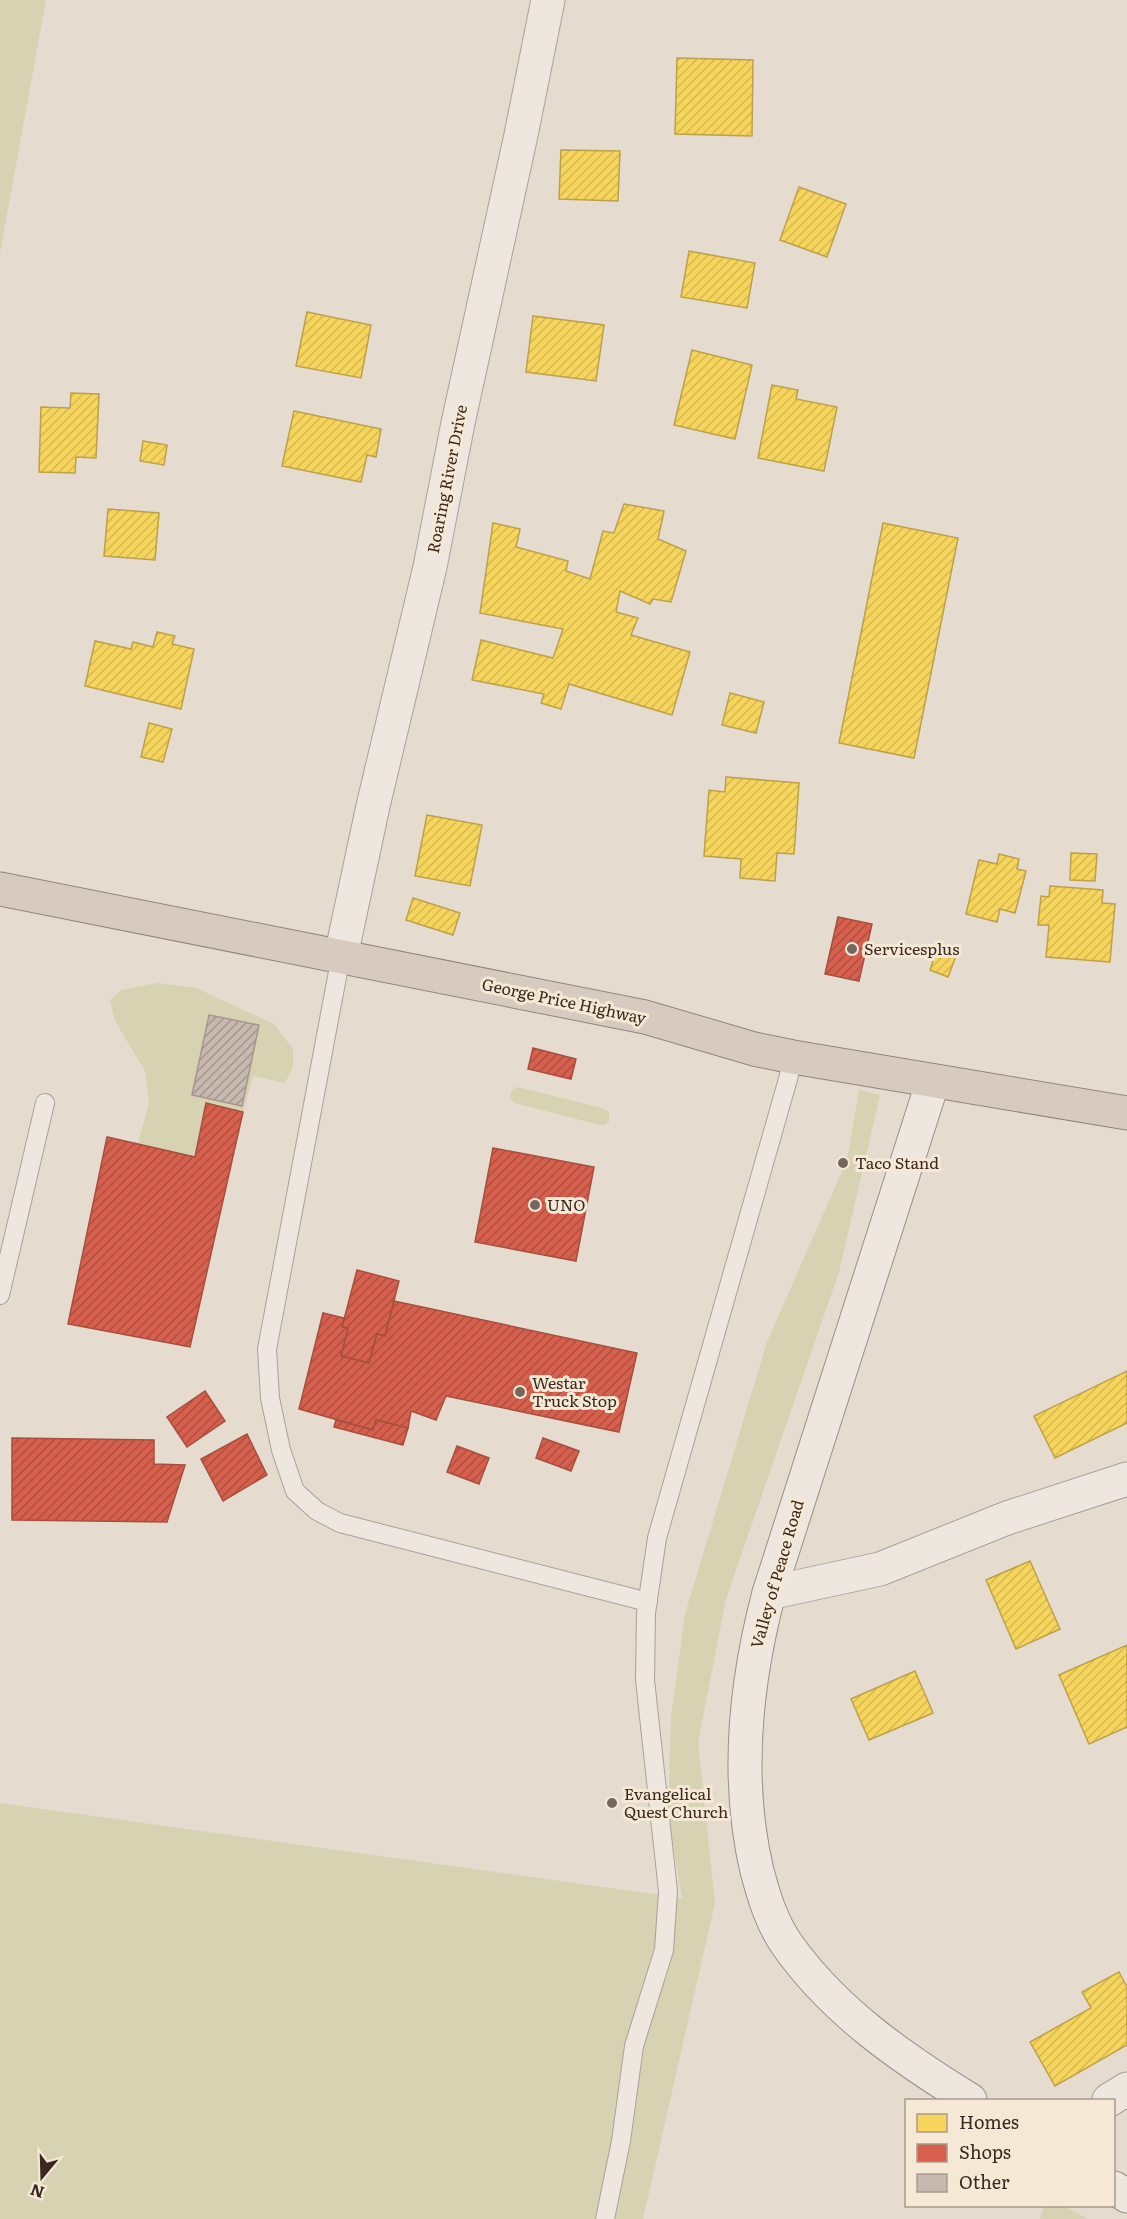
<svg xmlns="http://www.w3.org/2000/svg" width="1127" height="2219" font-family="Literata,serif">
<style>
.grass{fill:#d7d2b2}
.homes{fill:url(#homes-hatch);stroke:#bda14a;stroke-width:1.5}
.shops{fill:url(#shops-hatch);stroke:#a74f3f;stroke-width:1.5}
.building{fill:url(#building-hatch);stroke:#a5978e;stroke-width:1.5}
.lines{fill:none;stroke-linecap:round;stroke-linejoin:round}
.lane-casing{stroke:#aaa198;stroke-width:20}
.street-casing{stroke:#aaa198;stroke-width:35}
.secondary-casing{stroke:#9a9088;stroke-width:35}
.highway-casing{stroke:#90867f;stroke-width:35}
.lane{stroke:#ede7e0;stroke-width:18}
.street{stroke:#ede7e0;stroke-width:33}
.secondary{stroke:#ede7e0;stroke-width:33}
.highway{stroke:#d7cbc0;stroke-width:33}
.poi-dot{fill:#75675d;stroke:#f5e8d5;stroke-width:2}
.labels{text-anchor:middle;stroke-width:6;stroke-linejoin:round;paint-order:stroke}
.street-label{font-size:16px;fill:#39281f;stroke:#f5e8d5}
.poi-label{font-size:16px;fill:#39281f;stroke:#f5e8d5;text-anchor:start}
</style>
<defs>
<pattern id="homes-hatch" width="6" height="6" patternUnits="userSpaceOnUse" patternTransform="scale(1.5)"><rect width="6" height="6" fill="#f6d55c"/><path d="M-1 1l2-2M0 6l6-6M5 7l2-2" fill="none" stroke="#d4b750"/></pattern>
<pattern id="shops-hatch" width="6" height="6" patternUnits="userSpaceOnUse" patternTransform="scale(1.5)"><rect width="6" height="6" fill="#d6604d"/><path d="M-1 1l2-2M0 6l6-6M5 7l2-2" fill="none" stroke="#af4f3f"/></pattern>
<pattern id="building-hatch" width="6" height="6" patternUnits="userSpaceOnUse" patternTransform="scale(1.5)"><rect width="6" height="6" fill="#c8b9b0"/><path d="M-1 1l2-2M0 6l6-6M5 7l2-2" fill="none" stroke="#a3968f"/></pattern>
</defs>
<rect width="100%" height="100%" fill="#e5dbcf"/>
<g class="grass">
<polygon points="0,0 46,0 0,253"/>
<polygon points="158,983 196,988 274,1024 293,1049 293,1067 285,1083 253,1076 243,1112 206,1104 195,1157 138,1144 149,1103 145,1071 115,1021 110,1000 121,990"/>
<polygon points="517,1087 605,1109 609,1112 609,1122 605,1125 600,1125 515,1103 510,1098 512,1090"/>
<polygon points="859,1090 880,1095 839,1272 726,1599 698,1743 715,1903 643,2219 0,2219 0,1803 682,1898 668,1815 671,1717 685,1614 767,1342 847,1160"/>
<polygon points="1044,2206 1064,2206 1088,2219 1040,2219"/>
</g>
<g class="homes">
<polygon points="677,58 753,60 752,136 675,134"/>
<polygon points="561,150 620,151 618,201 559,199"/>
<polygon points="799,187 846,204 827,257 780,240"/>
<polygon points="689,251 755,263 747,308 681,297"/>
<polygon points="307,312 371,325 361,378 296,366"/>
<polygon points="533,316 604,325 596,381 526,372"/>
<polygon points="692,350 752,365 735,439 674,425"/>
<polygon points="772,385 798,390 796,399 837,407 824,471 758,458"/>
<polygon points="71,393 99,394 96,458 76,457 75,473 39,472 41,407 70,408"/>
<polygon points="294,411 381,429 376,457 367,455 361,482 282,466"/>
<polygon points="143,441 167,445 164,465 140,461"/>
<polygon points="624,504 664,511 658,539 686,551 671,602 653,599 650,604 620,591 616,612 638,618 631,635 690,652 672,715 569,684 561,709 541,703 544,694 472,680 481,640 553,658 563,629 480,613 493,523 520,529 516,547 568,561 566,571 590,579 603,531 614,533"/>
<polygon points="108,509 159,513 155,560 104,556"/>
<polygon points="883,523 958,538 914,758 839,743"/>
<polygon points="157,632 175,636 172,644 194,649 181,709 85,686 95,641 131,649 133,642 153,647"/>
<polygon points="730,693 764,702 756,733 722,725"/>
<polygon points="149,723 172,729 163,762 141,757"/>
<polygon points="726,777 799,783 794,854 777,853 775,881 740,878 741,859 704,856 709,790 725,792"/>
<polygon points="427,815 482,825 470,886 415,876"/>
<polygon points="1071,853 1097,854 1095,881 1070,880"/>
<polygon points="999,854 1019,859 1017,869 1026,871 1015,913 1000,909 997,922 966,914 979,860 997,864"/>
<polygon points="1050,886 1103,890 1102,903 1115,904 1110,962 1046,957 1049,925 1038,925 1041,896 1049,897"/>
<polygon points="413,898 460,913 453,935 406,920"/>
<polygon points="937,949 956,956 948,977 930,970"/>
<polygon points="1127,1371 1127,1423 1055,1458 1034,1416"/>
<polygon points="1030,1561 1060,1629 1016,1649 986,1580"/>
<polygon points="1127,1645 1127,1727 1089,1744 1059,1675"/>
<polygon points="915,1671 933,1713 869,1740 851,1699"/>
<polygon points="1119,1972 1127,1987 1127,2045 1055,2086 1030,2042 1091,2008 1082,1992"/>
</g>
<g class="shops">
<polygon points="838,917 872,924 859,981 825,974"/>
<polygon points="533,1048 576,1059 571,1079 528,1069"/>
<polygon points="206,1103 243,1112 190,1347 68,1324 107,1137 195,1157"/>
<polygon points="493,1148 594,1167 576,1261 475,1242"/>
<polygon points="357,1270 399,1281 385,1336 377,1334 369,1363 341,1356 348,1328 342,1327"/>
<polygon points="394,1301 637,1353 619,1432 446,1396 436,1420 411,1411 408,1428 376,1420 373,1430 299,1409 323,1313 344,1318 342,1327 348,1328 341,1356 369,1363 377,1334 385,1336"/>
<polygon points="205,1391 225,1421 187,1447 167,1417"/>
<polygon points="336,1420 373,1430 376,1420 408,1428 403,1445 334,1427"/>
<polygon points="247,1434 267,1475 223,1501 201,1459"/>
<polygon points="12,1438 154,1440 154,1464 185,1465 167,1522 12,1520"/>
<polygon points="543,1438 579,1451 571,1471 536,1458"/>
<polygon points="457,1446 489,1458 479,1484 447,1472"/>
</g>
<polygon class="building" points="209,1015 259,1025 242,1106 192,1095"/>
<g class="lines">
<g class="lane-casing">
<g id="lane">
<polyline points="341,956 267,1349 270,1398 281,1450 295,1491 317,1511 340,1523 648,1602"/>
<polyline points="0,1295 45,1103"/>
<polyline points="605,2219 621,2141 634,2046 664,1950 668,1891 645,1680 646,1613 657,1538 788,1079 793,1057"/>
</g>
</g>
<g class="street-casing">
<g id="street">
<polyline points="341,956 373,806 430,567 458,423 521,135 548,0"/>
<polyline points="769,1593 880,1569 1007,1518 1127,1479"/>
<polyline points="1109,2100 1127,2089"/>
</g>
</g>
<g class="secondary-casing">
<g id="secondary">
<path d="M933 1081 769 1593C745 1684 735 1778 757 1871 764 1897 772 1924 788 1946 835 2012 902 2058 970 2100"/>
<polyline points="1114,2188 1127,2196"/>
</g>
</g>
<g class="highway-casing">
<polyline id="highway" points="0,889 645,1017 754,1049 793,1057 1127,1113"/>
</g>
<use href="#lane" class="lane"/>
<use href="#street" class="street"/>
<use href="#secondary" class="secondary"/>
<use href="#highway" class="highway"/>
</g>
<g class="poi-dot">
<circle cx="852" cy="949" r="6"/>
<circle cx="843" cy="1163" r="6"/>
<circle cx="535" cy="1205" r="6"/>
<circle cx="520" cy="1392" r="6"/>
<circle cx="612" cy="1803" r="6"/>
</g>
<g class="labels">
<g class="street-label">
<text transform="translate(447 479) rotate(-79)" y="6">Roaring River Drive</text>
<text transform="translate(564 1001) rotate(12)" y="6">George Price Highway</text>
<text transform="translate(777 1574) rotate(-74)" y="6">Valley of Peace Road</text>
</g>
<g class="poi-label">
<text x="864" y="955">Servicesplus</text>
<text x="855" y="1169">Taco Stand</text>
<text x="547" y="1211">UNO</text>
<text x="532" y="1389">Westar<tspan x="532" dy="18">Truck Stop</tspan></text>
<text x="624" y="1800">Evangelical<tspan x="624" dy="18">Quest Church</tspan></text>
</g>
</g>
<rect x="905" y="2099" width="210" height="108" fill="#f5e8d5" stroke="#aa9b8c" stroke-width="1.5"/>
<rect x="917" y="2114" width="30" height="18" fill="#f6d55c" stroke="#aa9b8c" stroke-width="1.5"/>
<text x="959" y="2129" font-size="18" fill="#39281f">Homes</text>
<rect x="917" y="2144" width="30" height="18" fill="#d6604d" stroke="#aa9b8c" stroke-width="1.5"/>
<text x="959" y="2159" font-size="18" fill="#39281f">Shops</text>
<rect x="917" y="2174" width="30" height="18" fill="#c8b9b0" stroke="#aa9b8c" stroke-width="1.5"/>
<text x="959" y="2189" font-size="18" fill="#39281f">Other</text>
<g transform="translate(42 2177) rotate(199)" stroke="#f5e8d5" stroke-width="4.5" paint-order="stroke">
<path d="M0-4.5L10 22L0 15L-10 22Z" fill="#39281f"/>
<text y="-9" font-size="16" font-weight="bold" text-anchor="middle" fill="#39281f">N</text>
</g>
</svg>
